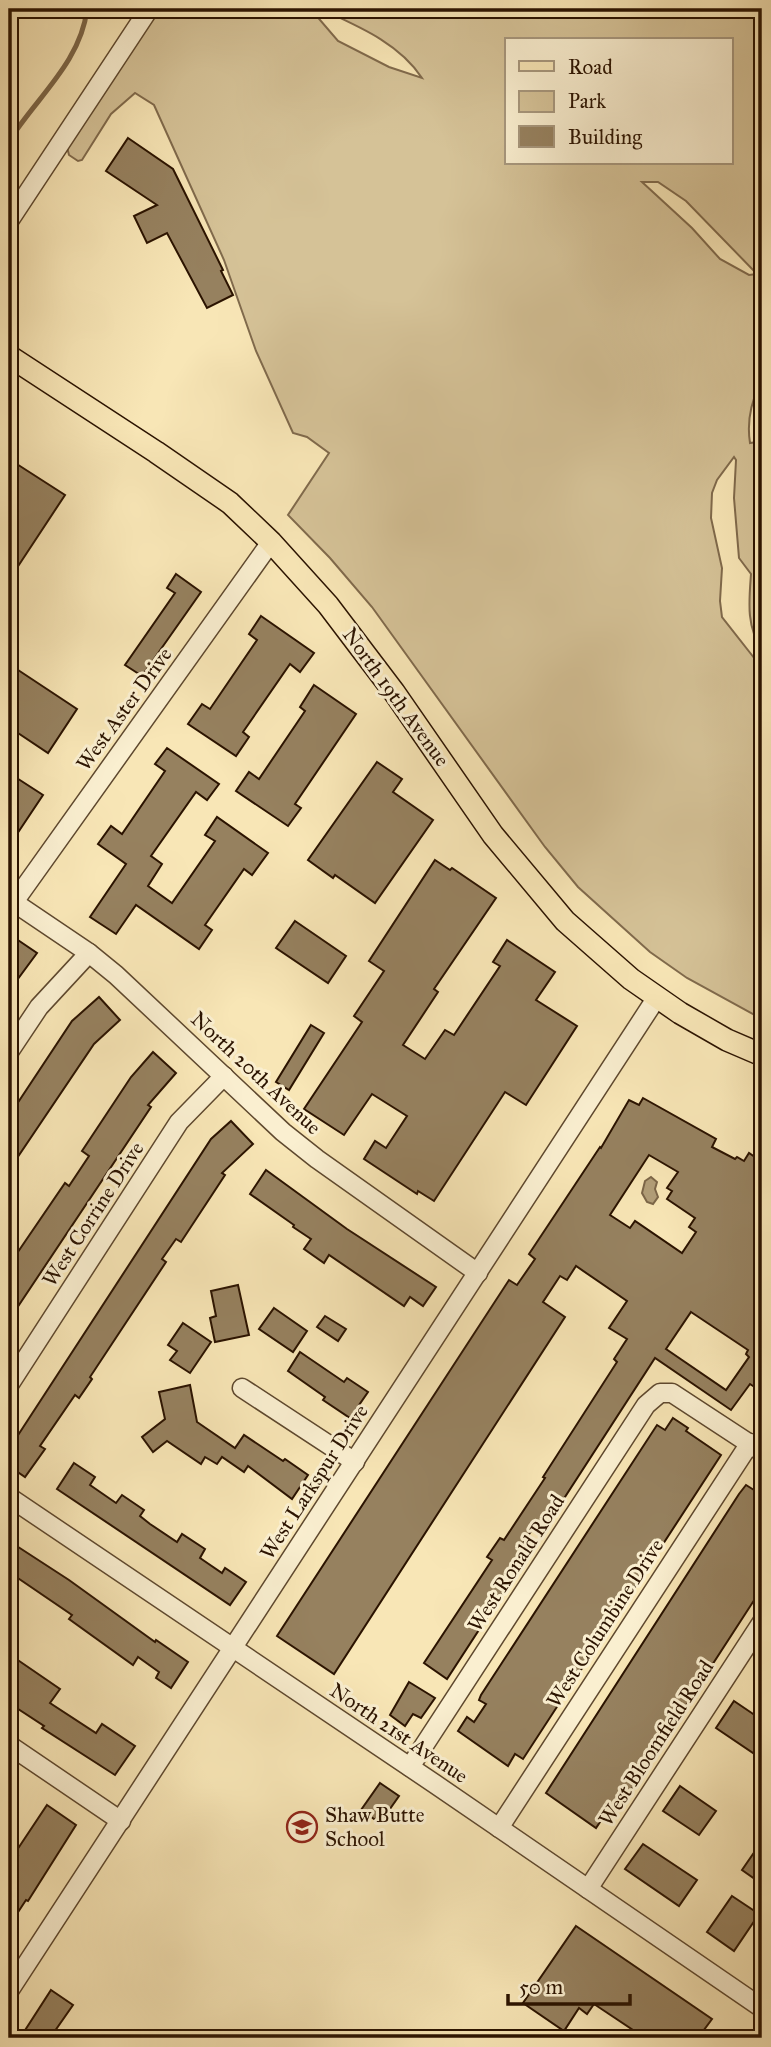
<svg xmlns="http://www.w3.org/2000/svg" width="771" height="2047" font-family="'IM FELL Great Primer',serif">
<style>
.green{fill:#d5c297;stroke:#806a4c;stroke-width:2;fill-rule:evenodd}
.water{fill:#b29e78;stroke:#7c6648;stroke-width:2}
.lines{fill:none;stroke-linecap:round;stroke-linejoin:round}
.stream{stroke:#7c6648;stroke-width:5}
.building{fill:#96815f;stroke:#2b1300;stroke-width:2;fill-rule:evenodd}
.minor-casing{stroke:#5e482e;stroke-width:21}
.major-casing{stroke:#2b1300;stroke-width:24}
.minor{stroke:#faefd0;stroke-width:18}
.major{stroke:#f8e6b6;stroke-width:21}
.labels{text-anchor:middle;stroke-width:6;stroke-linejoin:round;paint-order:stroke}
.street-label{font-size:21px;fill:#2b1300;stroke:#faefd0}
.poi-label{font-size:21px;fill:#2b1300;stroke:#faefd0;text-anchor:start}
</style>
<rect width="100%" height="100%" fill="#f8e6b6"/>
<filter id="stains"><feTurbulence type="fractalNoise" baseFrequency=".00286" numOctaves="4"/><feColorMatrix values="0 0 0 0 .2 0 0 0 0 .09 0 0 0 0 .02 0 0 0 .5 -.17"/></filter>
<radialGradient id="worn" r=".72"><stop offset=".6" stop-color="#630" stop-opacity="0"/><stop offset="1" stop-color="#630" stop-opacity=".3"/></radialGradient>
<path class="green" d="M156 9H762V385L759 386C751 403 747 424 750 443L757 442V421L762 403V649C746 627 749 601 751 574L739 558 734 498 736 460 734 457 717 480 712 493 711 518 722 568 720 601 722 617 762 668V829C752 841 759 856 762 870V1019L687 978 650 952 578 887 545 847 372 607 330 558 288 515 329 453 307 437 293 433 256 351 224 260 154 105 135 93 111 114 82 160 78 161 69 155 66 143ZM323 10C360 27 400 44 422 78L389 67 338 41 314 13ZM507 40H731V163H507ZM642 182H658L686 201 757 274 749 275 720 259 692 228Z"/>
<polygon class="water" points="651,1177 657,1182 655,1189 658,1197 653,1204 647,1202 642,1193 645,1181"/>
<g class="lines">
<path class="stream" d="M9 141C36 98 81 62 87 9"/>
</g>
<g class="building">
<polygon points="128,138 173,169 223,270 221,271 233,295 207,308 167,233 147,243 134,216 157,205 106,171"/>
<polygon points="9,459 65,495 9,580"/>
<polygon points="176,574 201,592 142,676 125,665 175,593 167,588"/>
<polygon points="261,616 314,653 300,672 290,664 243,732 249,737 236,756 188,724 202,704 210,709 257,640 249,634"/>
<polygon points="9,664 77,709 48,753 9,727"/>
<polygon points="314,685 356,714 295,804 301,808 288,826 236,791 249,772 259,779 305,711 300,707"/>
<polygon points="167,748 219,784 207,800 196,792 151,856 162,864 148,886 172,903 215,841 205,835 217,817 268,853 252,875 244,869 205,925 212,930 199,949 136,905 116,934 90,917 126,864 98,844 111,826 122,834 165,771 155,764"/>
<polygon points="377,762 402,779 393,792 433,820 375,903 335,875 333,878 308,860"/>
<polygon points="9,773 43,795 9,846"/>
<polygon points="435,860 450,870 452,868 496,898 434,989 438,992 403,1045 425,1059 445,1030 454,1035 500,966 493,962 507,940 555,972 536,1000 577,1026 526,1105 505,1092 434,1201 418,1191 417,1194 364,1159 375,1141 386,1148 407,1116 372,1094 344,1135 304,1109 362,1022 354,1016 384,971 369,961"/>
<polygon points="295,921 346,956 328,983 276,948"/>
<polygon points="9,934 37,953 9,991"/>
<polygon points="99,997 120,1020 94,1044 9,1170 9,1116 72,1021"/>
<polygon points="311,1025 324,1033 289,1090 276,1082"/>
<polygon points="153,1052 176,1073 148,1105 151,1107 9,1320 9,1265 65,1183 69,1186 89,1156 82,1151 131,1077"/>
<path d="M643 1098 716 1139 712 1147 735 1159 737 1157 744 1161 749 1153 762 1162V1392L750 1384 731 1410 655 1358 541 1534 533 1528 519 1550 527 1556 447 1679 424 1663 492 1560 487 1557 500 1538 504 1540 545 1478 543 1477 617 1362 614 1359 627 1339 609 1328 627 1301 576 1266 567 1280 560 1276 543 1302 565 1317 334 1674 277 1636 509 1280 517 1285 535 1259 529 1254 600 1147 601 1148 629 1100 639 1105ZM649 1155 678 1172 667 1188 672 1191 667 1199 695 1218 689 1227 696 1232 682 1253 635 1221 630 1228 610 1215ZM691 1312 748 1350 746 1354 749 1357 726 1390 666 1349Z"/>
<polygon points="231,1121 253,1144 222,1173 225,1175 181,1242 176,1239 162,1259 166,1262 90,1377 92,1379 79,1398 75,1395 40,1446 45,1449 25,1477 9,1466 9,1449 211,1139"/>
<polygon points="266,1170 347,1229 436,1287 423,1306 410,1297 404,1306 329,1255 324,1263 304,1249 311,1239 293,1227 294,1225 250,1194"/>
<polygon points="238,1285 249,1335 215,1342 210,1318 216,1316 211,1291"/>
<polygon points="274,1308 307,1331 293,1352 259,1329"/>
<polygon points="325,1316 346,1329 338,1341 317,1327"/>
<polygon points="183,1323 211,1342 190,1373 170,1360 177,1351 168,1345"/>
<polygon points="300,1352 344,1382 347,1378 368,1392 350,1418 323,1400 325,1397 288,1371"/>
<polygon points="190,1385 197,1422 235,1448 244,1435 283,1461 285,1459 308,1475 292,1499 248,1466 244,1472 222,1457 217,1464 205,1457 201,1464 167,1441 153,1452 142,1437 165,1419 159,1392"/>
<polygon points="673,1418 688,1428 686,1431 721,1455 523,1759 515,1754 508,1766 458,1731 467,1717 474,1722 486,1704 479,1700 481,1695 657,1425 665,1430"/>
<polygon points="74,1463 95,1477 90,1485 116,1503 122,1495 144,1510 140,1516 150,1524 177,1542 182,1534 205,1549 200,1558 222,1573 225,1568 246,1582 230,1605 57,1489"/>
<polygon points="762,1478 762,1570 756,1580 762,1584 762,1588 611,1821 604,1816 596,1828 546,1793 739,1494 746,1485 754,1490"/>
<polygon points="9,1541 69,1580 155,1642 156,1640 188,1662 171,1688 156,1678 159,1672 138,1657 133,1665 69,1619 72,1615 9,1572"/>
<polygon points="9,1654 60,1689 50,1703 96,1733 102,1724 135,1746 115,1775 42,1728 44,1726 9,1703"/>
<polygon points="409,1682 435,1698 421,1718 413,1714 405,1726 390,1715"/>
<polygon points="734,1701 762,1720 762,1759 716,1728"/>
<polygon points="380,1783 399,1796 380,1823 361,1810"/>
<polygon points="680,1786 716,1811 699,1835 663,1811"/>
<polygon points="47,1805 76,1825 28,1901 26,1900 9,1926 9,1870 18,1856 15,1853"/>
<polygon points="762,1841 762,1884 742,1870"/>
<polygon points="643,1844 697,1880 679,1906 625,1869"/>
<polygon points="732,1896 759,1914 734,1951 707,1932"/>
<polygon points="576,1926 712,2019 698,2038 645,2038 594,2004 587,2014 579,2008 564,2031 523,2003"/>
<polygon points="51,1990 73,2005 50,2038 20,2038"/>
</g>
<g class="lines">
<g class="minor-casing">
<g id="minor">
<polyline points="9,221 149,9"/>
<polyline points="9,899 89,953 116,975 283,1132 317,1159 478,1273"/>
<polyline points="14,902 271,542"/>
<polyline points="9,1052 39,1007 89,953"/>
<polyline points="9,1385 179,1122 224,1076"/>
<polyline points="242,1388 355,1462"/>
<polyline points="9,1497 435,1784 762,2008"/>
<polyline points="9,1745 121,1821"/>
<polyline points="410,1767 646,1405 660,1393 672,1393 762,1452"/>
<polyline points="499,1828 750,1443"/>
<polyline points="588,1889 762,1622"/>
<polyline points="9,1991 657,997"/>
</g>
</g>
<g class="major-casing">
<polyline id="major" points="9,356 156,452 230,503 271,542 328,605 394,692 493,835 565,921 631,979 680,1013 727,1040 762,1055"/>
</g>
<use href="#minor" class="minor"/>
<use href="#major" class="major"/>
</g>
<defs>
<g id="school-ring" transform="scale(1.575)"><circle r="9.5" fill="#faefd0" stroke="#8f2418" stroke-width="1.5"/><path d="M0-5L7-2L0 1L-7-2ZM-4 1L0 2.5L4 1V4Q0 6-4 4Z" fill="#8f2418"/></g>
</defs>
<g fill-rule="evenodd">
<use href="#school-ring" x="302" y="1827"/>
</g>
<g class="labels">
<g class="street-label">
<text transform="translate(396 697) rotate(54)" y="7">North 19th Avenue</text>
<text transform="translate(124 709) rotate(-54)" y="7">West Aster Drive</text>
<text transform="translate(256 1073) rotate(43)" y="7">North 20th Avenue</text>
<text transform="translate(93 1214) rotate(-57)" y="7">West Corrine Drive</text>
<text transform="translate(314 1482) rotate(-57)" y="7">West Larkspur Drive</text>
<text transform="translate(516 1563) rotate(-57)" y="7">West Ronald Road</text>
<text transform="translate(605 1623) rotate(-57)" y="7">West Columbine Drive</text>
<text transform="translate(399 1733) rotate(34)" y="7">North 21st Avenue</text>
<text transform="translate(656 1743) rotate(-57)" y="7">West Bloomfield Road</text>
</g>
<g class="poi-label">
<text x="325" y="1822">Shaw Butte<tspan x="325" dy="24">School</tspan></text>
</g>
</g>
<rect width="771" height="2047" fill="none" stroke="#f8e6b6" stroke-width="35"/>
<rect x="10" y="10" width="750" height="2026" fill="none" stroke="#2b1300" stroke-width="3.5"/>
<rect x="18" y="18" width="736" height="2012" fill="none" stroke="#2b1300" stroke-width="2"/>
<rect x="505" y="38" width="228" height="126" fill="#faefd0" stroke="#a7977d" stroke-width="2"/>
<rect x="519" y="61" width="35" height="10" fill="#f8e6b6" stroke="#a7977d" stroke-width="2"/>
<text x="568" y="74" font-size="21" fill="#2b1300">Road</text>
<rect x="519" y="91" width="35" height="21" fill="#d5c297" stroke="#a7977d" stroke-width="2"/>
<text x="568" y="108" font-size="21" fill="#2b1300">Park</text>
<rect x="519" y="126" width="35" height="21" fill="#96815f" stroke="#a7977d" stroke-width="2"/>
<text x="568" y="144" font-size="21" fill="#2b1300">Building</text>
<path d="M508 1994v10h122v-10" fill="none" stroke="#2b1300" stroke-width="3.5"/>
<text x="519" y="1994" font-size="21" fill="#2b1300" stroke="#faefd0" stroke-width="5" paint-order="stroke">50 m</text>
<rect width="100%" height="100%" filter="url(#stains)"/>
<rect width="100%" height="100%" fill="url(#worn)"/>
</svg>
